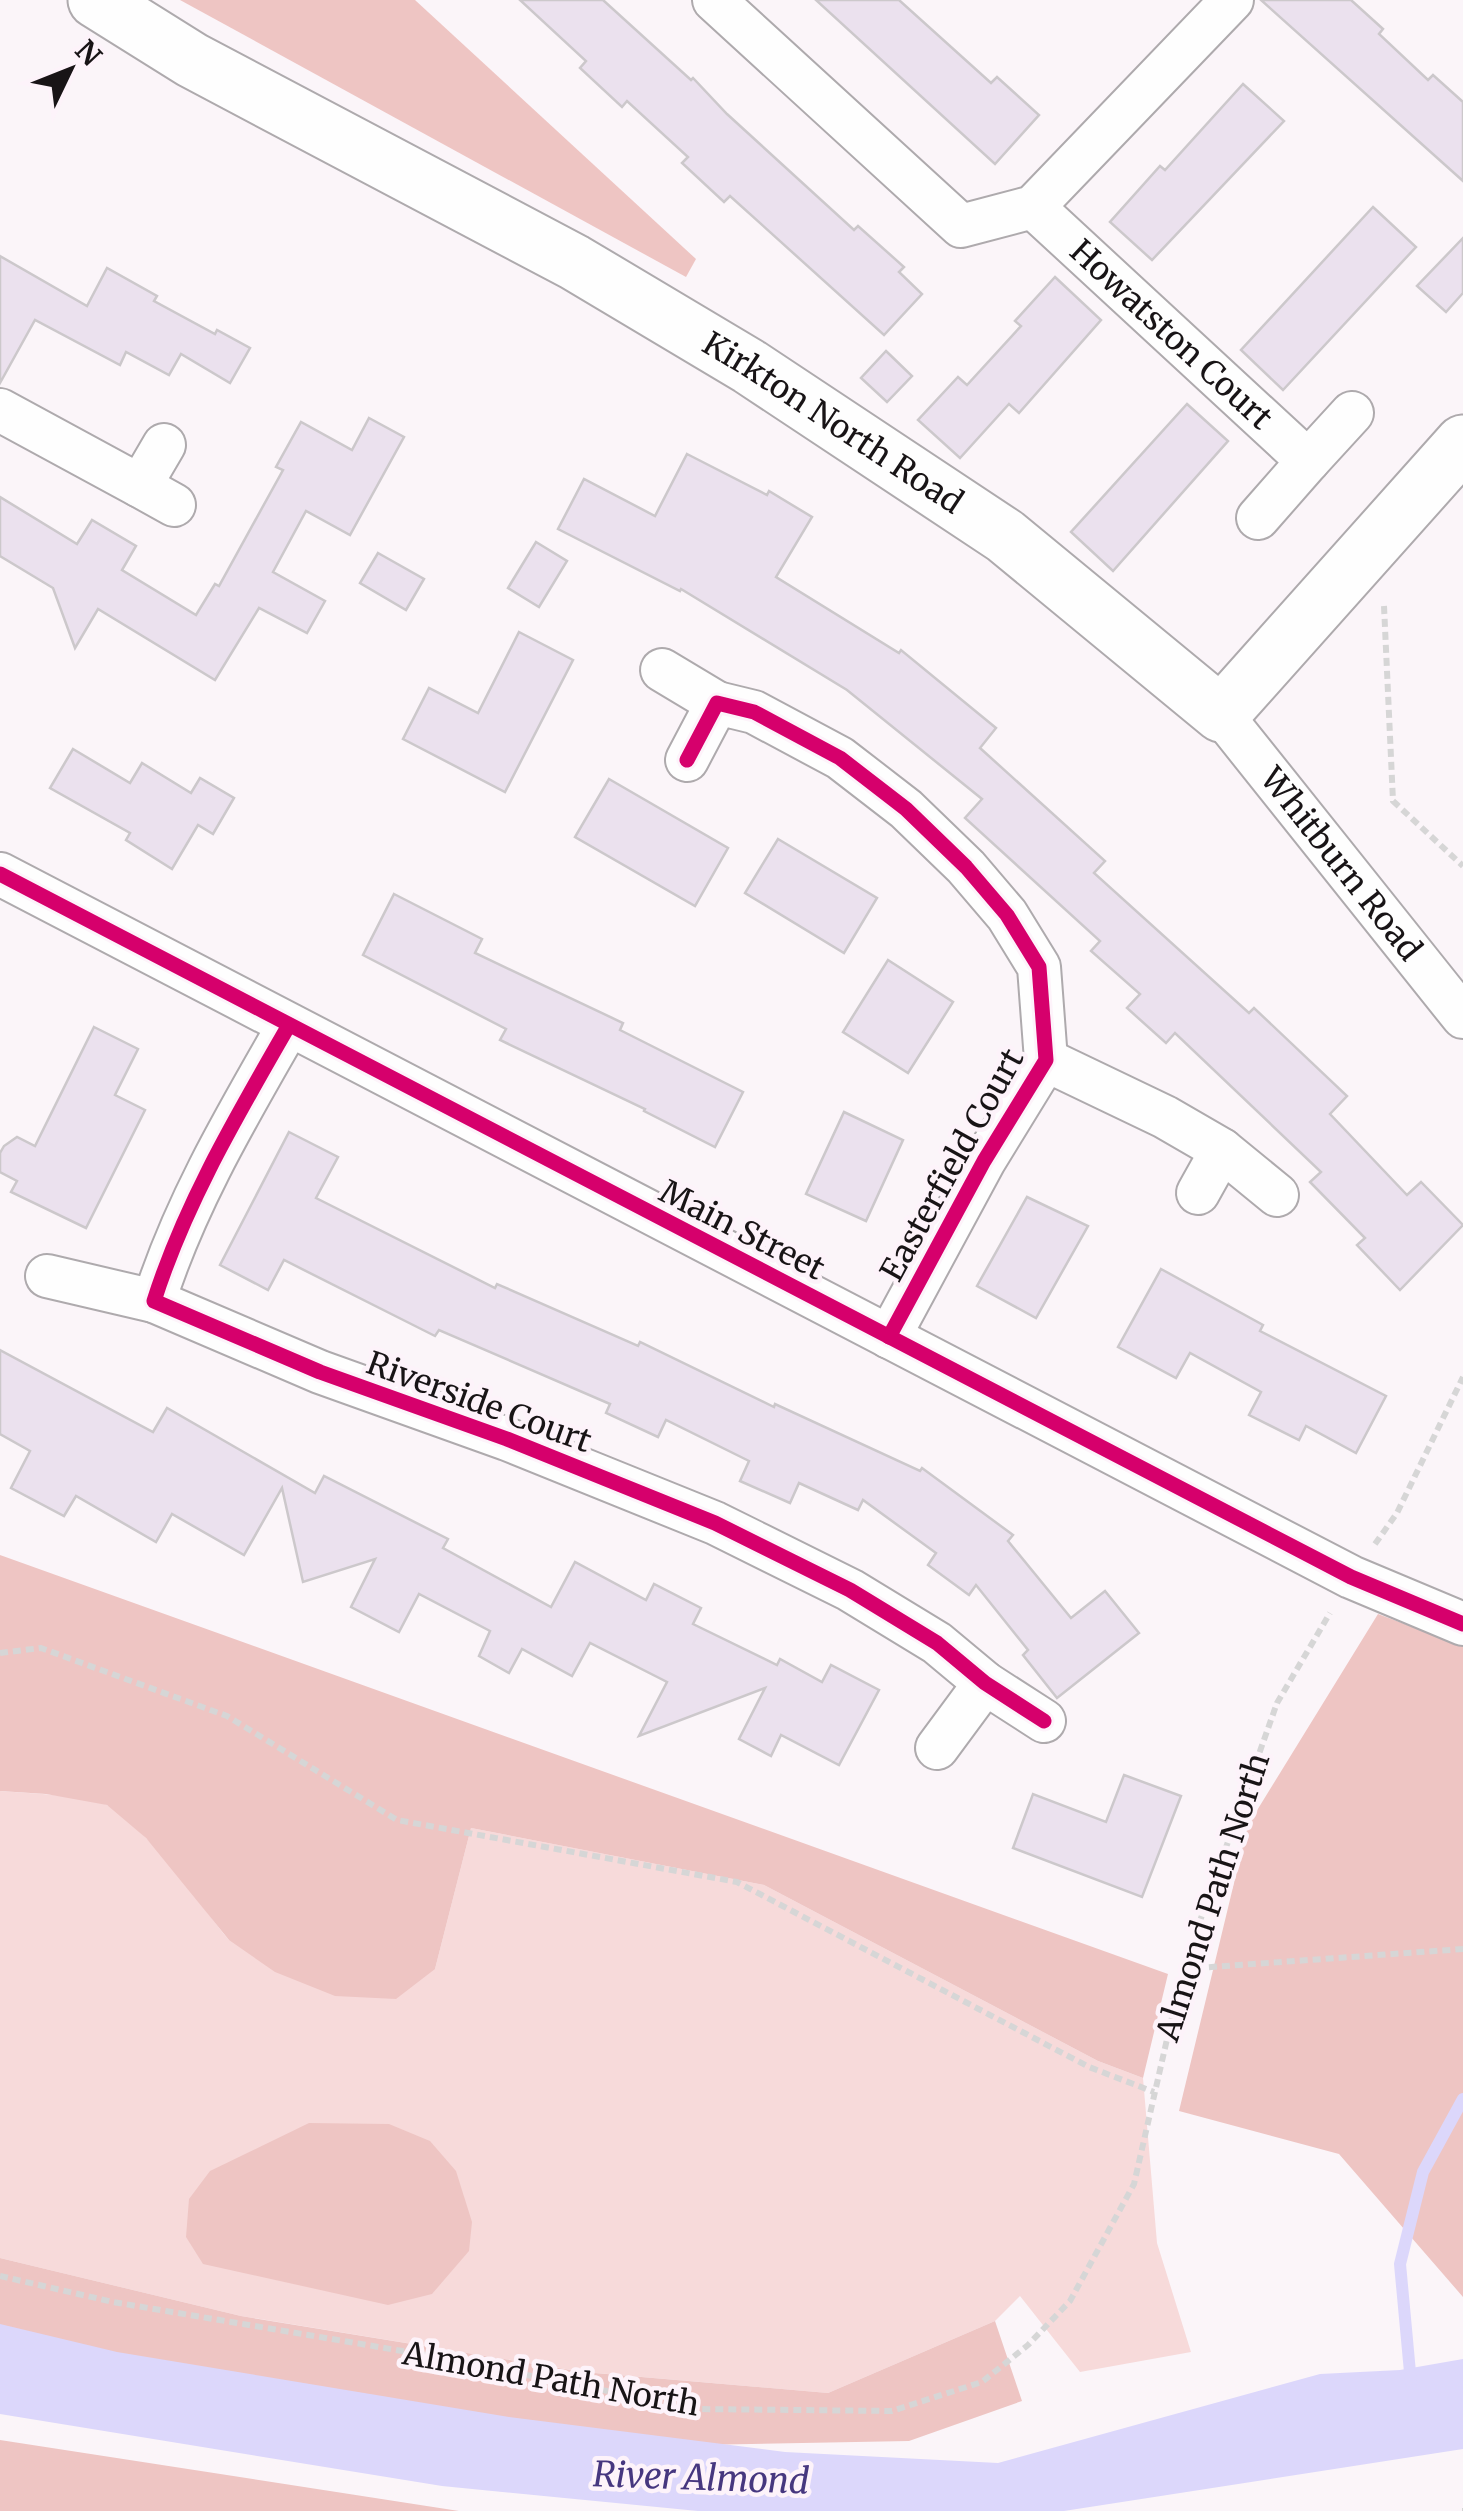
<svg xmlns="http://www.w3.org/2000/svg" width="1463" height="2511" font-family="Merriweather,serif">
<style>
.green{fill:#f7dada}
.forest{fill:#eec5c3}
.water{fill:#dcd7fb}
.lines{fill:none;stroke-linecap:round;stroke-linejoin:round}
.stream{stroke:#dcd7fb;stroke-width:12}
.building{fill:#ebe1ee;stroke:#ccc8cb;stroke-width:2.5}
.minor-casing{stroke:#aeaaad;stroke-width:46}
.secondary-casing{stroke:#aeaaad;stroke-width:59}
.path{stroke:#d6d6d6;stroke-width:6;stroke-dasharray:8 5;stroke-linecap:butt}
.minor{stroke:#fefefe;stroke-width:42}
.secondary{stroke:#fefefe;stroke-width:55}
.cycleway-casing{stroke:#fdf3fa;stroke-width:21}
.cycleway{stroke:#d6006c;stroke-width:15}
.labels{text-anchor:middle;stroke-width:9;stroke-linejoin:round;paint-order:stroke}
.street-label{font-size:32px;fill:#181416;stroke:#fdf3fa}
.water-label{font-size:35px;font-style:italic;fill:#46377f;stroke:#fdf3fa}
</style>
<rect width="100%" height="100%" fill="#fbf5f9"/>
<path class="green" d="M0 1791C25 1793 88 1795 109 1806 145 1826 200 1905 229 1940L435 1969 471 1828 764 1885 1098 2061 1143 2078 1157 2243 1191 2352 1080 2372 1020 2296 995 2321 828 2393 584 2372 241 2316 0 2258Z"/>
<g class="forest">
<polygon points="180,0 415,0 696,259 686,277"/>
<polygon points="0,1555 1168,1974 1143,2078 1098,2061 764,1885 471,1828 435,1969 396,1999 335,1996 275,1972 229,1940 146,1838 107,1805 46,1794 0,1791"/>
<polygon points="1378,1614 1463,1646 1463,2297 1339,2154 1179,2111 1248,1825"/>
<polygon points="309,2123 389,2124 430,2141 456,2171 472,2222 469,2251 432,2294 388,2305 203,2264 186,2237 189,2199 210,2171"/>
<polygon points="0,2258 241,2316 583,2372 828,2393 995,2321 1022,2401 909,2441 593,2447 0,2348"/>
<polygon points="0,2440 459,2511 0,2511"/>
</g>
<polygon class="water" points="0,2324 117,2352 509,2417 785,2452 998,2463 1320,2374 1400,2370 1463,2359 1463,2449 1064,2511 698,2511 442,2486 0,2414"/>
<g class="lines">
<polyline class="stream" points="1411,2383 1400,2264 1423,2172 1463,2099"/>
</g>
<g class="building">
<polygon points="520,0 603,0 691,80 693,78 727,114 854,230 858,226 904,267 899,272 922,294 884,335 730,196 724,202 682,163 688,157 627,101 622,107 580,68 586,61"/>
<polygon points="816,0 899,0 991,83 997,77 1039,115 995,164"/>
<polygon points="1261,0 1351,0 1383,29 1379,34 1428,80 1433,75 1463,102 1463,181"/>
<polygon points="1243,84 1284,121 1152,260 1110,222 1160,166 1165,170"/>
<polygon points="1373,207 1416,247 1283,390 1241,350"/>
<polygon points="1463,238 1463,293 1446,312 1417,286"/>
<polygon points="0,256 87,306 107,268 157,296 154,301 215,334 217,330 250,348 230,383 181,354 169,375 126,352 120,365 35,320 0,383"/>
<polygon points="1055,277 1101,320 1019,413 1009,404 960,458 918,420 958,377 967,385 1021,326 1015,321"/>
<polygon points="886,351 912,376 887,402 861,378"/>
<polygon points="1187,404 1228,441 1113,571 1071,532"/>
<polygon points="369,418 404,437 350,535 306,511 273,572 325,601 307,633 259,608 215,680 98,609 75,648 53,588 0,556 0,497 77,544 92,520 136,546 122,570 196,615 215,584 219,586 283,470 276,467 301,422 352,450"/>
<polygon points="687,454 767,495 769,491 812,517 776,577 899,653 901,650 996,728 980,748 1105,861 1094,873 1249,1013 1254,1008 1347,1096 1330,1114 1407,1195 1421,1182 1463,1225 1400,1290 1357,1245 1365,1238 1310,1182 1321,1172 1175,1033 1166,1043 1127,1008 1140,994 1091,951 1100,941 965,818 982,799 847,690 681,589 680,591 558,529 584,479 655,516"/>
<polygon points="536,542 567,561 539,607 508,588"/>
<polygon points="378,553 424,579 406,610 360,583"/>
<polygon points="519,632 573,660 505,792 403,739 429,688 478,713"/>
<polygon points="73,749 130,783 142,763 191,793 200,778 234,798 213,834 198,825 172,869 126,840 130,833 50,788"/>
<polygon points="609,779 728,848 695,906 575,837"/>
<polygon points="778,839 877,898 844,953 745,893"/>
<polygon points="394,894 482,939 475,953 623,1023 620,1030 743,1092 715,1147 644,1111 645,1109 500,1040 506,1029 363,955"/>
<polygon points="888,960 953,1002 908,1073 843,1032"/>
<polygon points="94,1027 138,1049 115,1095 145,1110 86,1228 11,1192 17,1181 0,1172 0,1153 4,1146 17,1137 35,1146"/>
<polygon points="844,1112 903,1140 866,1221 806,1194"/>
<polygon points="289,1132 338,1157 316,1198 495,1288 497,1284 638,1346 640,1342 774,1407 775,1404 920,1471 922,1468 1013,1535 1008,1541 1071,1618 1105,1591 1139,1633 1057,1698 1023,1655 1028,1650 976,1585 969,1595 928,1565 936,1553 863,1500 858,1510 799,1483 790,1503 740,1481 749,1461 666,1420 658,1437 606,1413 610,1404 439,1330 435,1336 284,1260 268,1290 220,1265"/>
<polygon points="1027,1197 1088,1226 1036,1318 977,1286"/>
<polygon points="1161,1269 1263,1325 1260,1331 1386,1396 1356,1453 1306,1426 1299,1440 1249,1415 1261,1392 1190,1353 1176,1378 1118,1347"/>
<polygon points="0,1350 153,1432 167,1408 315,1493 324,1476 448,1539 443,1548 551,1607 575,1562 646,1600 654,1584 701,1608 693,1624 777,1665 780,1659 822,1682 831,1665 879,1690 839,1765 781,1735 771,1756 739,1739 765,1688 639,1736 667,1682 590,1643 572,1676 522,1649 509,1673 479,1656 490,1631 419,1594 399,1632 351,1607 375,1559 303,1582 282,1488 244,1555 172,1514 156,1542 76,1496 64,1516 11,1488 30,1451 0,1434"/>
<polygon points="1124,1775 1181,1796 1142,1897 1013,1848 1033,1794 1106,1822"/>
</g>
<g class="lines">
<g class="minor-casing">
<g id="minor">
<polyline points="714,0 961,226 1033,207 1232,0"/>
<path id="s1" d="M1033 207 1308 461 1352 413"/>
<polyline points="0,410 140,486 164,445"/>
<polyline points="140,486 174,505"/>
<polyline points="1258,518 1308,461"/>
<polyline points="662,670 717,703"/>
<path id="s2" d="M1221 714 1463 1017"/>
<polyline points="687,760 717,703 754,712 840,758 906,809 966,867 1007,915 1039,967 1046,1060 984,1161 889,1337"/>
<polyline points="0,874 1351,1577 1463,1624"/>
<path d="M289 1025C238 1114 185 1203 154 1301L320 1372 507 1439 715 1523 850 1590 937 1643 985 1683 1044 1721"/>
<polyline points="1046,1060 1165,1117 1222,1150 1277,1195"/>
<polyline points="1198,1193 1222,1150"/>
<polyline points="47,1276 154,1301"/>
<polyline points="937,1748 985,1683"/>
</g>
</g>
<g class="secondary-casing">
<g id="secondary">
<path id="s3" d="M96 0 192 60 574 262 750 367 1005 536 1221 714 1463 443"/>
</g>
</g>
<g class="path">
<polyline points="1384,606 1393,801 1463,866"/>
<polyline points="1375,1544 1397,1513 1463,1377"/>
<polyline points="0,1653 41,1648 227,1716 397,1820 737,1882 1089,2067 1154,2092"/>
<polyline points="1183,1969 1463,1949"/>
<polyline points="0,2276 113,2302 426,2355 698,2409 892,2411 982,2382 1028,2345 1070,2301 1134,2184 1183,1969 1277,1703 1330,1613"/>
<polyline points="1462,2511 1463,2511"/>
</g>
<use href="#minor" class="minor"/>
<use href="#secondary" class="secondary"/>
<g class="cycleway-casing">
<g id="cycleway">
<polyline points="687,760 717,703 754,712 840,758 906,809 966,867 1007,915 1039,967 1046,1060 984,1161 889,1337"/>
<polyline points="0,874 1351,1577 1463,1624"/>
<path d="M289 1025C238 1114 185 1203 154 1301L320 1372 507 1439 715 1523 850 1590 937 1643 985 1683 1044 1721"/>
</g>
</g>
<use href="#cycleway" class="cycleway"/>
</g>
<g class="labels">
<g class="street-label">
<text dy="11" stroke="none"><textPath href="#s1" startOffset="188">Howatston Court</textPath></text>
<text dy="11" stroke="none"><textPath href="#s3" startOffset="850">Kirkton North Road</textPath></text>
<text dy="11" stroke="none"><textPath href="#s2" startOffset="192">Whitburn Road</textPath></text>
<text transform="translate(952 1165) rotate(-61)" y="11">Easterfield Court</text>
<text transform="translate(742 1230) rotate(27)" y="11">Main Street</text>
<text transform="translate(479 1402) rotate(20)" y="11">Riverside Court</text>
<text transform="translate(1213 1897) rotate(-72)" y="11">Almond Path North</text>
<text transform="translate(551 2379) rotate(10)" y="11">Almond Path North</text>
</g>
<g class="water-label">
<text transform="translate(701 2478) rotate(2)" y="12">River Almond</text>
</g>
</g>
<g transform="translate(70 70) rotate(47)" stroke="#fdf3fa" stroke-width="8" paint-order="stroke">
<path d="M0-8L18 38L0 25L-18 38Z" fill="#181416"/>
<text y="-15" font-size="28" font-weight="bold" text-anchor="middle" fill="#181416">N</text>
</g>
</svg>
